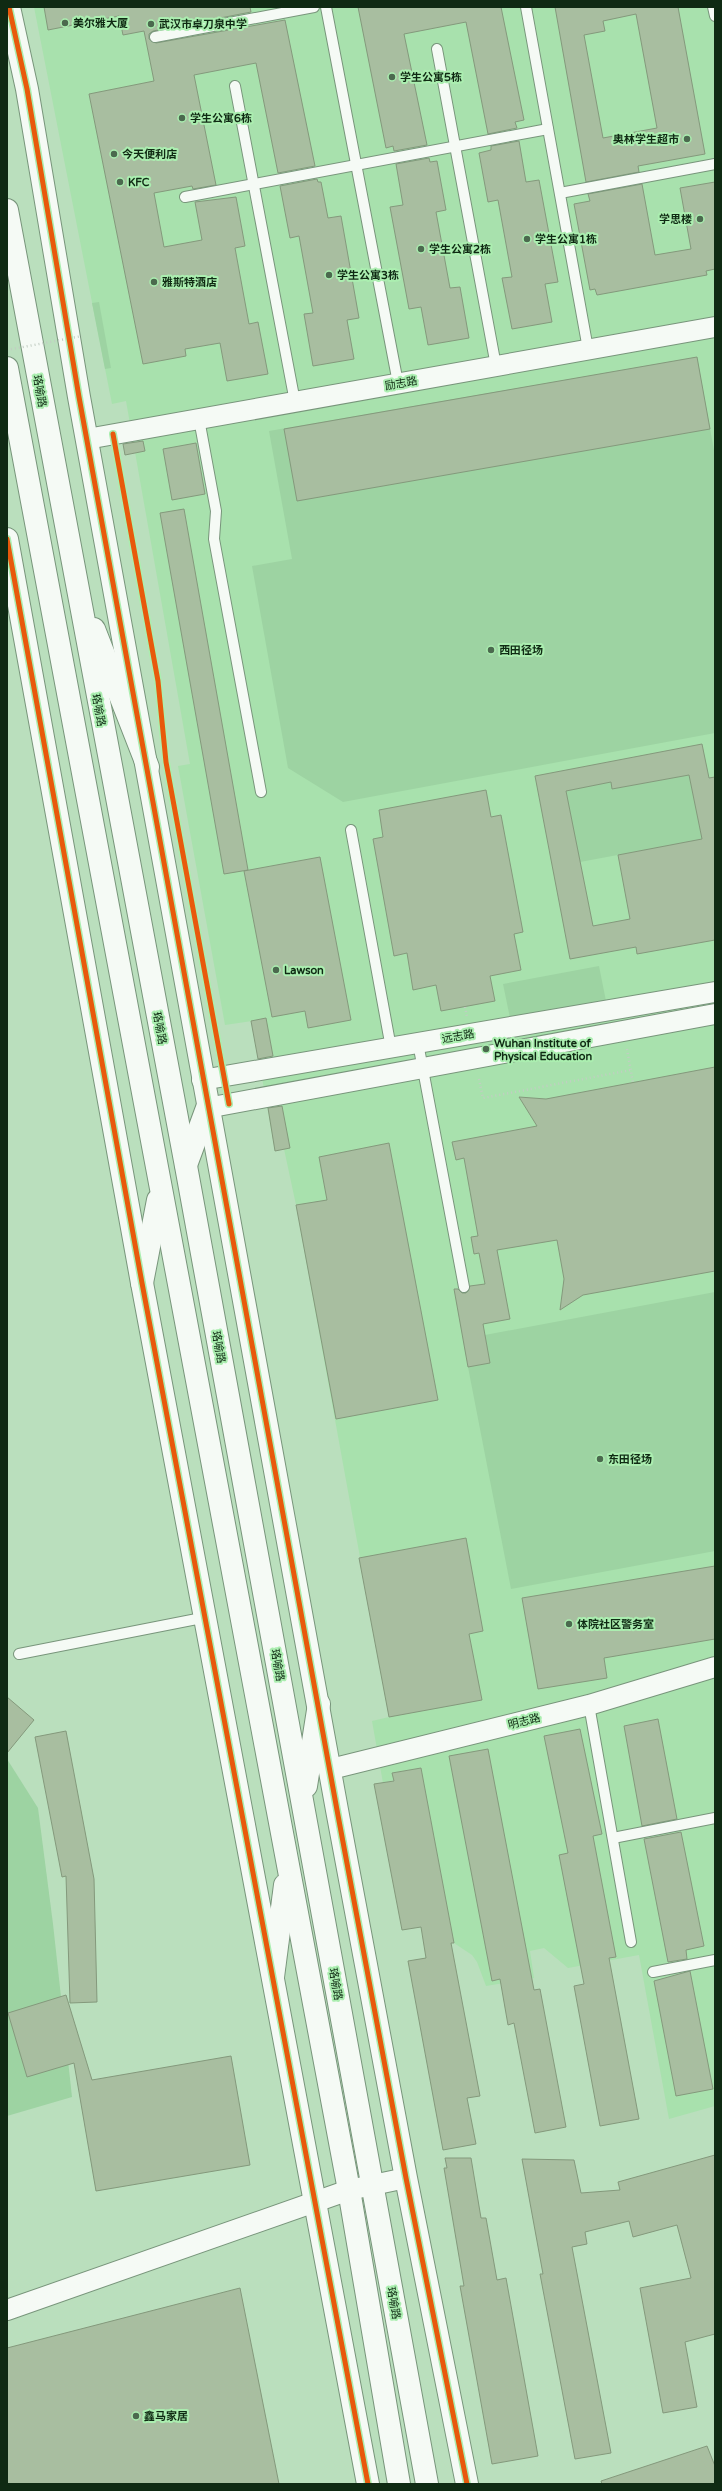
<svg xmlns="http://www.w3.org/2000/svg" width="722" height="2491" font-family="'Varela Round','Noto Sans SC',sans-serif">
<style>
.built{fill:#a8e1ad}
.green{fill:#9dd3a2}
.building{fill:#a8bea0;stroke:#84997c;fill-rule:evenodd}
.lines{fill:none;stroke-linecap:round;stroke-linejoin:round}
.lane-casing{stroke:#78957b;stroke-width:12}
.street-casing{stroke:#78957b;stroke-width:22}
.primary-casing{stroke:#78957b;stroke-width:24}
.highway-casing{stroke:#78957b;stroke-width:24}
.path{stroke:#c2cdc3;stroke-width:2.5;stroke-dasharray:1 3;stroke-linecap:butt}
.lane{stroke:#f5faf5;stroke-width:10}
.street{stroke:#f5faf5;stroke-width:20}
.primary{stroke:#f5faf5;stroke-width:22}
.highway{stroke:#f5faf5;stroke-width:22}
.path-bridge{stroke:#c2cdc3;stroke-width:2.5;stroke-dasharray:1 3;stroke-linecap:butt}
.cycleway-casing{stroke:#abeeb0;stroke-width:8}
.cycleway{stroke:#e8590c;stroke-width:5}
.poi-dot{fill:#4b694e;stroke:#abeeb0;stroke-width:1.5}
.labels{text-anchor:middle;stroke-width:4;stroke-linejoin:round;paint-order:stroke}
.poi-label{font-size:11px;font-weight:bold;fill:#0f2a13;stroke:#abeeb0;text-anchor:start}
.street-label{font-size:11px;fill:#0f2a13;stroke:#abeeb0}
</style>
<rect width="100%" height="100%" fill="#badfbd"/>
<polygon class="built" points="34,7 715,7 715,2106 669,2119 639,1955 568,1968 544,1948 530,1951 534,1978 486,1986 477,1962 472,1955 454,1943 421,1768 392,1773 394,1780 383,1783 372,1721 389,1717 296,1205 284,1149 275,1151 252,1021 225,1025 178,766 190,764 126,401 112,404"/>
<g class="green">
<polygon points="99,302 111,368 105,369 92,303"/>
<polygon points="697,357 715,456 715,733 343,802 288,768 252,566 292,559 269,431"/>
<polygon points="689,775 701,834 709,838 580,862 566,791 611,782 613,789"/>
<polygon points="599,966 606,1001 510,1018 503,984"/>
<polygon points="715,1292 715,1551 511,1589 468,1367 490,1363 485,1335"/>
<polygon points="7,1759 38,1808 53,1924 72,2097 7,2116"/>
</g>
<g class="building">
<polygon points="44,7 250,7 251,12 153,31 149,34 149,39 156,43 285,20 315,166 278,173 256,63 194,75 216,185 193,189 192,186 154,193 164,247 202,240 195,202 236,197 245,246 235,248 249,324 258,322 268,374 227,381 220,343 185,349 186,356 143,364 89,94 154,81 144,31 123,35 119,16 48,30"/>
<polygon points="358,7 501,7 524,120 515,122 517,128 488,134 466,22 404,34 427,145 394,151 393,146 386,148"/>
<path d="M555 7H678L705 154 638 166 639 172 586 182ZM636 14 657 128 603 138 584 35 605 31 603 21Z"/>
<polygon points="519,141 526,182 539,180 558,282 545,284 552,322 512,329 502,278 512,277 498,200 488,202 479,153 491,150 491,146"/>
<polygon points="429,158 430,162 437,161 446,210 436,212 450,288 460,287 469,338 428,345 421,307 409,309 390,207 403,205 396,164"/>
<polygon points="317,179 318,182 321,182 328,218 341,216 359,318 347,320 354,359 313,366 304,314 313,313 299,236 290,238 280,186"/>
<polygon points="715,182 715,269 706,271 707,275 597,295 595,289 590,290 574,204 590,201 588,194 642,184 655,255 691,249 680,188"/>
<polygon points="697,357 710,429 297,501 284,429"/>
<polygon points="143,441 145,451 125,455 123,444"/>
<polygon points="196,443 205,494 172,500 163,449"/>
<polygon points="184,509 248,870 224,874 160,513"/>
<path d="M702 744 709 778 715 777V940L637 954 636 947 570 959 535 776ZM689 775 702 839 618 855 630 919 593 926 566 791 611 782 612 789Z"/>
<polygon points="486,790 491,817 501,815 523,932 514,934 521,970 490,976 495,1001 441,1011 436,985 413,990 407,953 394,956 373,839 383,837 379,810"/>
<polygon points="320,857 351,1020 308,1028 305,1011 272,1017 244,871"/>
<polygon points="266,1018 273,1056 258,1059 251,1021"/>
<polygon points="715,1067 715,1271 583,1295 560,1310 564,1279 557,1240 497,1250 510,1319 483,1324 490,1363 468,1367 454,1289 458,1289 462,1293 466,1293 470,1286 485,1284 479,1253 474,1254 471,1237 478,1236 464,1158 456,1160 452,1142 537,1126 519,1097 546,1099"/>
<polygon points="282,1106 290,1148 275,1151 268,1108"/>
<polygon points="389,1143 438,1400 336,1419 296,1205 327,1200 319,1157"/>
<polygon points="466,1538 483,1631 469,1634 482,1700 389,1717 359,1558"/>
<polygon points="715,1566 715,1639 604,1658 607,1678 538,1689 522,1598"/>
<polygon points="7,1697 34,1720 7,1753"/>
<polygon points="658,1719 677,1819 642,1826 624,1726"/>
<polygon points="580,1729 602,1834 593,1836 616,1957 609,1958 639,2119 600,2126 574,1986 584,1984 559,1855 568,1853 544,1736"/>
<polygon points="66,1731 94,1879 97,2002 70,2003 66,1876 62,1877 35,1737"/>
<polygon points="488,1749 534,1990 540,1989 566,2127 535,2133 514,2023 508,2025 500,1979 492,1981 449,1756"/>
<polygon points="421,1768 454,1943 451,1943 480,2096 467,2098 476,2144 443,2150 408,1961 426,1958 421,1927 402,1930 374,1784 394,1781 392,1773"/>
<polygon points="681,1832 704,1946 686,1950 687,1959 668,1962 644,1839"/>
<polygon points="690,1971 713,2089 676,2096 654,1981"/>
<polygon points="66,1995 92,2080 231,2056 250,2165 96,2191 74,2063 27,2077 8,2013"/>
<polygon points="715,2155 715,2334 685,2342 697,2407 663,2413 640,2288 691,2278 677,2225 633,2237 629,2221 585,2232 587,2244 572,2247 611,2453 575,2459 540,2274 543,2274 522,2159 574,2160 581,2193 620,2190 618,2182"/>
<polygon points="445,2158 471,2158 481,2218 486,2218 497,2280 506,2278 538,2456 492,2464 460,2286 464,2286 444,2168 447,2168"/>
<polygon points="240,2288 279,2484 7,2484 7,2348"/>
<polygon points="707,2446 715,2466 715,2484 602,2484 601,2481"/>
</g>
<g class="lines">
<g class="lane-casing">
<g id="lane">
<polyline points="326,7 398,383"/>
<polyline points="526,7 588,349"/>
<polyline points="713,7 715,16"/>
<polyline points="155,37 314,7"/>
<polyline points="437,49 496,366"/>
<polyline points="235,86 295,402"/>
<polyline points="560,193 715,164"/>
<polyline points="185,197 548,129"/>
<polyline points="199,419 216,511 214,539 261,792"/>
<polyline points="351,830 391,1048"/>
<polyline points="418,1043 464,1287"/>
<polyline points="19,1654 207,1617"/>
<polyline points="589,1705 631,1942"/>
<polyline points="613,1838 715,1818"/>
<polyline points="653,1972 715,1960"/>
</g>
</g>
<g class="street-casing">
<g id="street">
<polyline points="87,439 715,327"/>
<polyline points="202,1080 715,992"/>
<polyline points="207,1108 715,1014"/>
<polyline points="331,1769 589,1705 715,1667"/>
<polyline points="7,2310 349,2190 406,2178"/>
</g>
</g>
<g class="primary-casing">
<g id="primary">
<polyline points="9,7 27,89 79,397 337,1810 406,2178 467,2484"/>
<polyline points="7,539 142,1283 368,2484"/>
</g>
</g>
<g class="highway-casing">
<g id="highway">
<polyline points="7,210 186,1166 427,2484"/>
<polyline points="7,368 349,2190 399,2484"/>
<polyline points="94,629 148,767"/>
<polyline points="186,1165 207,1108"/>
<polyline points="142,1283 158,1200"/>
<polyline points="306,1786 319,1704"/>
<polyline points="273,1977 285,1885"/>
</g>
</g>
<g class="path">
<polyline points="465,1007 467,1017"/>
<polyline points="627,1049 633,1083"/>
<polyline points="479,1079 483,1098 631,1070"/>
</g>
<use href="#lane" class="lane"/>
<use href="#street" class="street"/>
<use href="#primary" class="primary"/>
<use href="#highway" class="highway"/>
<polyline class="path-bridge" points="7,350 82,336"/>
<g class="cycleway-casing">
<g id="cycleway">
<polyline points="9,7 27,89 79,397 337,1810 406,2178 467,2484"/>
<polyline points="113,434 158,681 166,762 229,1104"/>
<polyline points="7,539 142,1283 368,2484"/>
</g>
</g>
<use href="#cycleway" class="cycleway"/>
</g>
<g class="poi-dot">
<circle cx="65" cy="23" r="4"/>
<circle cx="151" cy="24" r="4"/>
<circle cx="392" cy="77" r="4"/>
<circle cx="182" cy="118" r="4"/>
<circle cx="687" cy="139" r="4"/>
<circle cx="114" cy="154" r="4"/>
<circle cx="120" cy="182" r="4"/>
<circle cx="700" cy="219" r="4"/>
<circle cx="527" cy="239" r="4"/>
<circle cx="421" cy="249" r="4"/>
<circle cx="329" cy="275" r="4"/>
<circle cx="154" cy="282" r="4"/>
<circle cx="491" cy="650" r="4"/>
<circle cx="276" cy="970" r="4"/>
<circle cx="486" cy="1049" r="4"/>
<circle cx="600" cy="1459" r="4"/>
<circle cx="569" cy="1624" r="4"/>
<circle cx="136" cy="2416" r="4"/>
</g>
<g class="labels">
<g class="poi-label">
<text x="73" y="27">美尔雅大厦</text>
<text x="159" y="28">武汉市卓刀泉中学</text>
<text x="400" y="81">学生公寓5栋</text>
<text x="190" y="122">学生公寓6栋</text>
<text x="679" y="143" text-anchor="end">奥林学生超市</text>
<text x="122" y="158">今天便利店</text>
<text x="128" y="186">KFC</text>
<text x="692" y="223" text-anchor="end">学思楼</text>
<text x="535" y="243">学生公寓1栋</text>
<text x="429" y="253">学生公寓2栋</text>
<text x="337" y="279">学生公寓3栋</text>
<text x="162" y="286">雅斯特酒店</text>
<text x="499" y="654">西田径场</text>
<text x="284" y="974">Lawson</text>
<text x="494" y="1047">Wuhan Institute of<tspan x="494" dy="13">Physical Education</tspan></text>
<text x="608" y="1463">东田径场</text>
<text x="577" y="1628">体院社区警务室</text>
<text x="144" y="2420">鑫马家居</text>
</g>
<g class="street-label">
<text transform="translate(401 383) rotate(-10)" y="4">励志路</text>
<text transform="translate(40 391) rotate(80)" y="4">珞喻路</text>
<text transform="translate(99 710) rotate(79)" y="4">珞喻路</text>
<text transform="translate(160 1028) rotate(79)" y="4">珞喻路</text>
<text transform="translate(458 1036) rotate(-10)" y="4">远志路</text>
<text transform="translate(219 1347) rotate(80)" y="4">珞喻路</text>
<text transform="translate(278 1665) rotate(80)" y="4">珞喻路</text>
<text transform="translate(524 1721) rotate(-14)" y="4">明志路</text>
<text transform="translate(336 1984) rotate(80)" y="4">珞喻路</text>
<text transform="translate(394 2303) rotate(80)" y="4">珞喻路</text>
</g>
</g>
<rect width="722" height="2491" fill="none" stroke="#0f2a13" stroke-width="16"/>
</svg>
